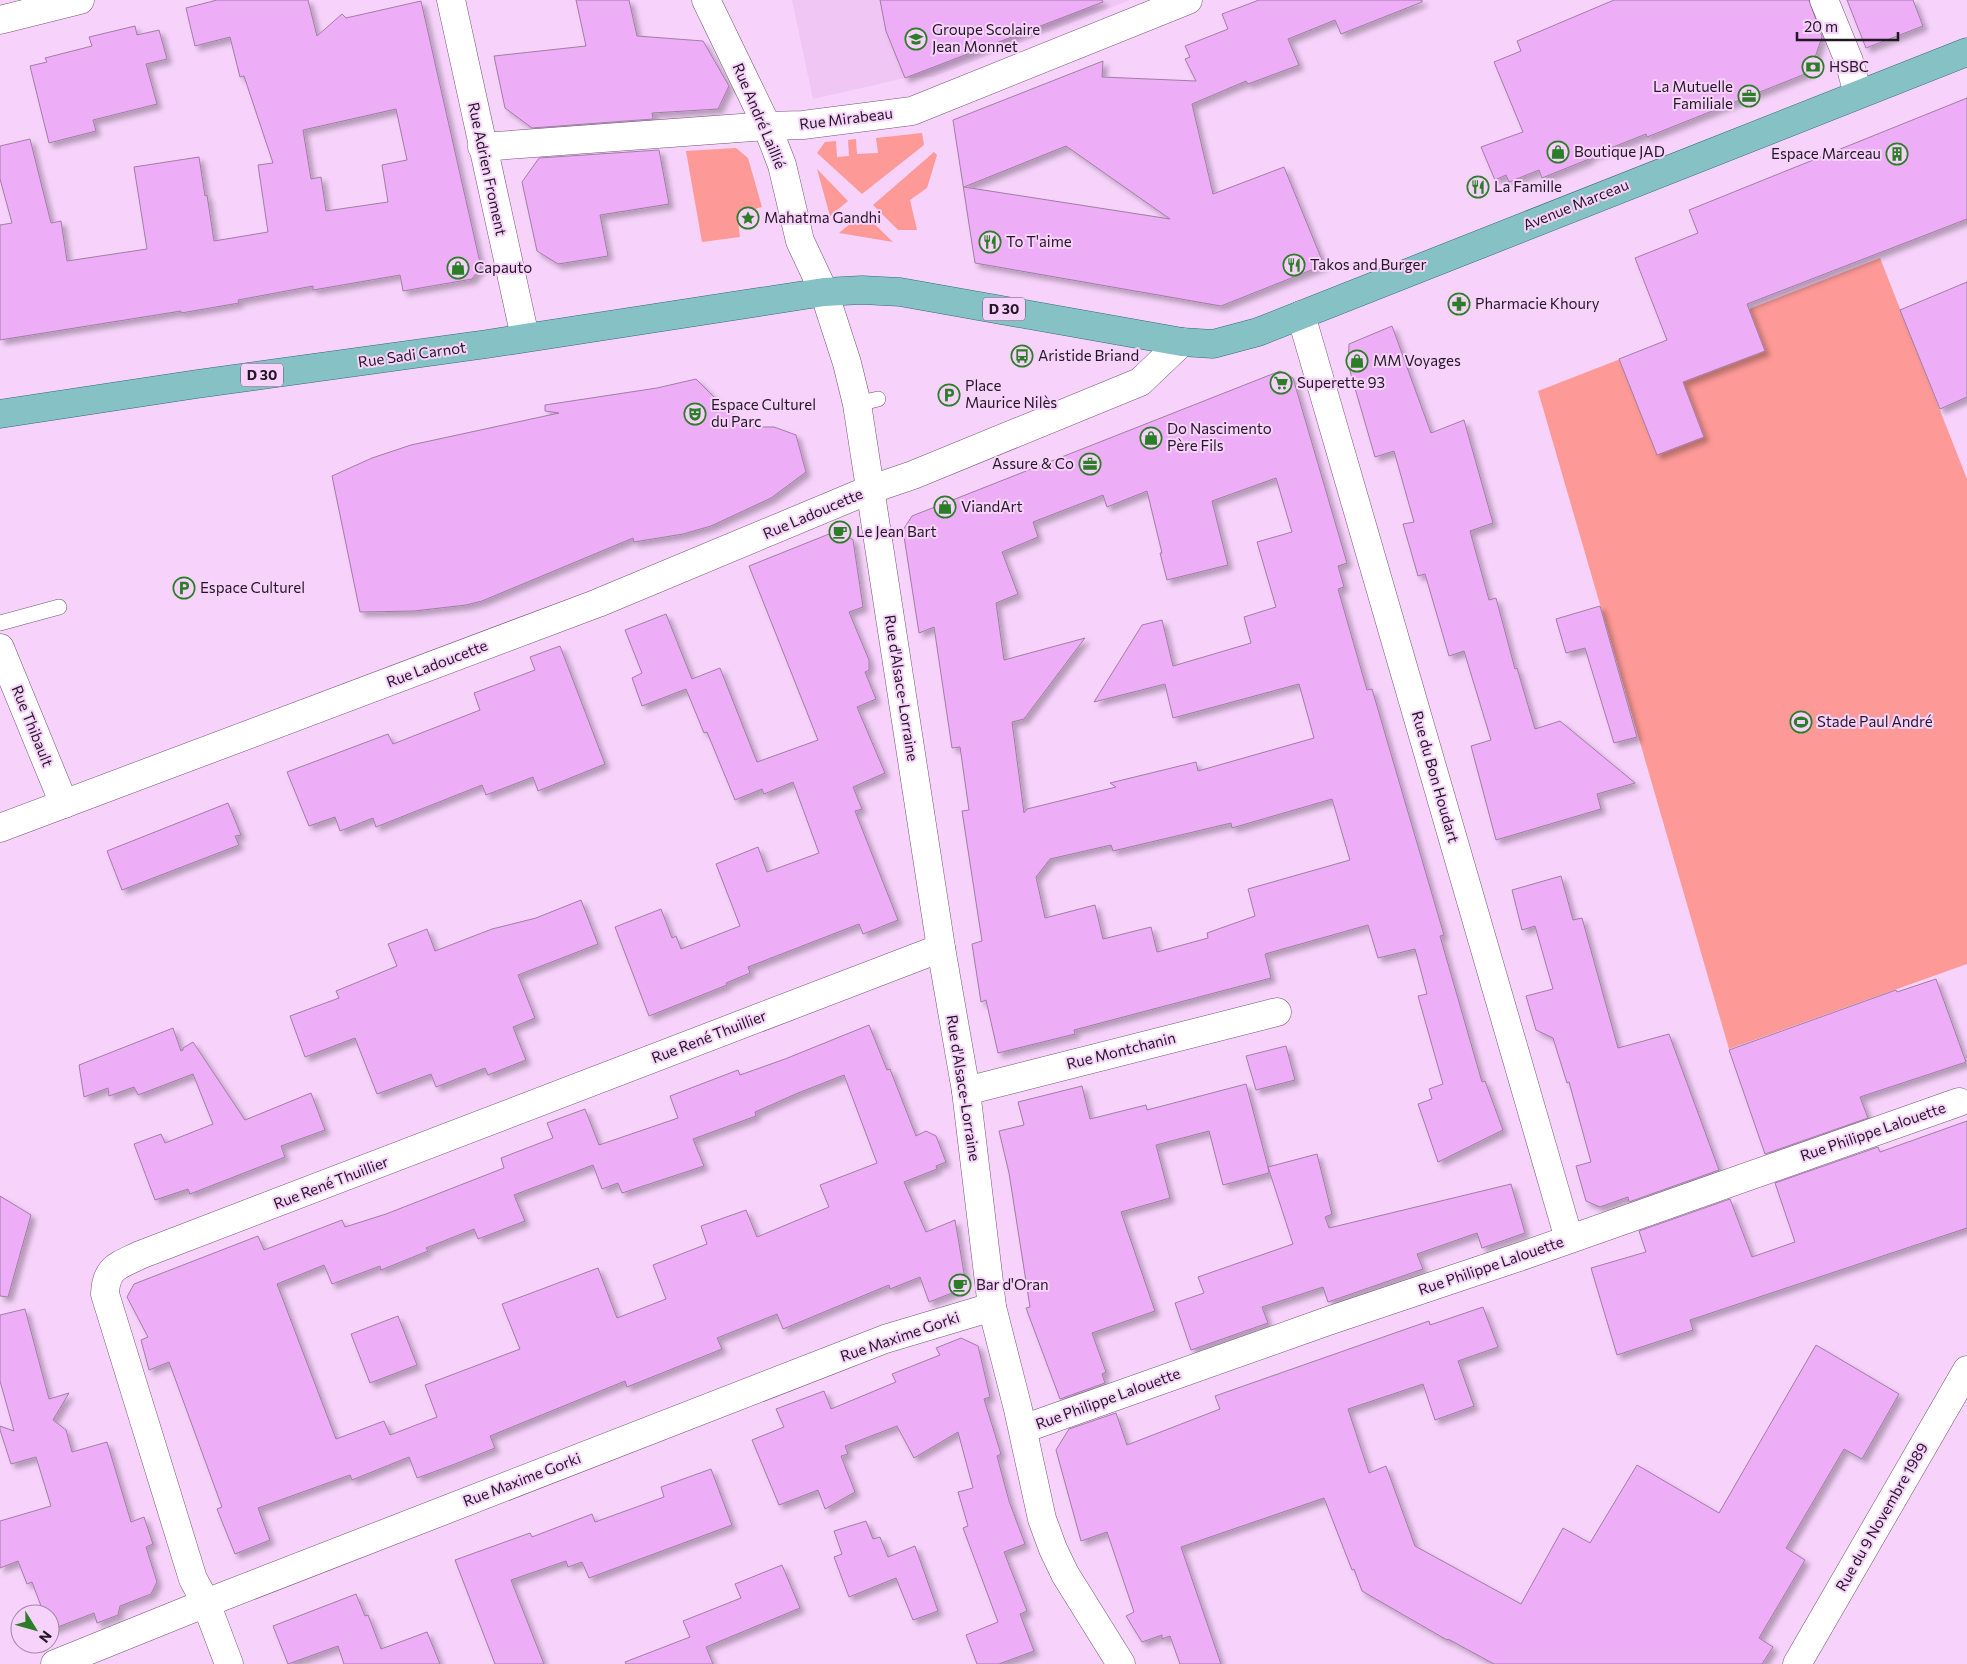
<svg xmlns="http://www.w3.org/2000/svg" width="1967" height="1664" font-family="Commissioner,sans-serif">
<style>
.built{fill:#efc6f4}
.green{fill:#fd9996}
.building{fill:#eeadf7;stroke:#a07ea4;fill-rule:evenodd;filter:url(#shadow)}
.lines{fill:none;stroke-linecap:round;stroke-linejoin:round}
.service-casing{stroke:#725376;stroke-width:16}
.minor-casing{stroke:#725376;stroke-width:29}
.tertiary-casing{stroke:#725376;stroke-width:29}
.primary-casing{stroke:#2f6b74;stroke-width:29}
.service{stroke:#fff;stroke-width:15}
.minor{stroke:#fff;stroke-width:28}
.tertiary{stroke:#fff;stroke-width:28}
.primary{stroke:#86c1c5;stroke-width:28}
.labels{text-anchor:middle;stroke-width:4;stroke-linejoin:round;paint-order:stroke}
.shield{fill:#f7d3fb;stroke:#634f65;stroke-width:1}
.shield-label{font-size:14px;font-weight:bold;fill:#231725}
.poi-label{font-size:15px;fill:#231725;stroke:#f7d3fb;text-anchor:start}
.street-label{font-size:15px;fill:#231725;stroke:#f7d3fb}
</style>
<defs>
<filter id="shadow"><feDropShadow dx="4.5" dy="4.5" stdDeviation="2.5" flood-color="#0004"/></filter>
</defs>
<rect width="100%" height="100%" fill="#f7d3fb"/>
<polygon class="built" points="792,0 1130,0 933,77 905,78 813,99"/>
<g class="green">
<polygon points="922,133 924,145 862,194 817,153 825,142 836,141 837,157 849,156 848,140 856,139 857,154 878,153 876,138"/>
<polygon points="736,148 748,158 762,207 741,213 738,220 740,237 702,242 686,151"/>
<polygon points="934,152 937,155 927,188 910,200 917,230 898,230 873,205"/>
<polygon points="817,169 848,201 830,216"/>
<polygon points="863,213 893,242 839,233"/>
<polygon points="1880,258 1967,479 1967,964 1729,1049 1538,391"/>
</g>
<g class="building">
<path d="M217 0H308L317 36 342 14 346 18 421 1 481 267 472 279 403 291 400 275 313 290V286L238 300 239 303 181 313V311L0 340V225L12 223 0 179V146L30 139 51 223 61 221 67 261 147 249 134 167 199 157 205 196 207 195 214 241 268 232 258 165 273 163 244 76 240 77 230 37 195 46 186 8ZM396 109 407 160 382 165 388 202 326 211 321 177 311 179 303 130Z"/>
<polygon points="576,0 629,0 637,36 703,41 729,86 718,109 652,113 653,119 532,128 505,108 494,56 586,46"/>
<polygon points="880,0 1102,0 1103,2 905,78 886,31"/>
<path d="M1259 0H1422V2L1341 34 1335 20 1288 39 1299 65 1248 84 1246 81 1192 104 1213 194 1284 167 1324 265 1221 306 975 263 953 120 1103 61 1102 77 1196 81 1185 59 1190 57 1185 46 1228 29 1222 14ZM1066 146 1170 219 964 187Z"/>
<polygon points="1614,0 1809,0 1822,37 1810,72 1647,137 1646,134 1588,157 1589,159 1542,178 1539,170 1509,182 1506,175 1495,180 1481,147 1523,132 1494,62 1521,51 1517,41"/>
<polygon points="1847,0 1913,0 1923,26 1866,48"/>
<polygon points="135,26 137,35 159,30 167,59 146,64 157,104 93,120 96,131 49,143 30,66 47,62 45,58 92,46 89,37"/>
<polygon points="1967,98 1967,219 1747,304 1765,351 1683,382 1704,437 1657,455 1619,359 1667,340 1635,258 1698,233 1689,210"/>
<polygon points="659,150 669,204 600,215 608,256 558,264 537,251 522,182 539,158"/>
<polygon points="1967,282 1967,397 1940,409 1900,310"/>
<polygon points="1392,326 1431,433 1464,420 1493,523 1470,531 1489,600 1496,598 1515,669 1517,668 1535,729 1560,721 1635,783 1597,794 1601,809 1496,840 1471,746 1491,740 1464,651 1449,656 1425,574 1418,576 1403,524 1414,522 1394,451 1375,457 1348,364 1349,344"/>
<path d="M1280 371 1293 378 1347 563 1338 566 1344 587 1338 589 1367 690 1372 689 1444 935 1440 936 1482 1082 1485 1081 1503 1130 1438 1162 1418 1104 1432 1099 1429 1089 1443 1084 1418 996 1427 994 1415 949 1378 958 1368 925 1265 954 1271 978 1074 1030 1075 1034 998 1053 986 1000 981 1002 972 944 982 941 962 811 969 810 960 747 952 748 934 627 919 633 903 530 912 516ZM1276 478 1292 532 1257 542 1276 607 1244 617 1251 643 1173 666 1162 620 1142 625 1094 702 1165 684 1173 718 1299 684 1314 738 1198 771 1196 762 1110 783 1116 787 1027 809 1024 813 1012 722 1024 719 1085 638 1004 660 996 603 1018 594 1002 552 1038 537 1033 522 1103 495 1107 507 1147 491 1162 553H1160L1167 580 1228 565 1212 501ZM1332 799 1350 860 1248 889 1255 916 1207 933 1208 938 1157 952 1151 927 1103 939 1095 905 1045 918 1036 877 1050 859 1111 845 1113 851 1231 823 1232 828Z"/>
<polygon points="696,379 744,427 774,427 796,435 806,472 771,498 711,526 683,534 634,542 633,538 482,601 466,605 414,611 360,612 332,476 372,458 411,445 559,413 545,411 545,405 657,388"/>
<polygon points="839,530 853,540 863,607 849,612 869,660 869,670 865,672 876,699 857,707 885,773 853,787 862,809 855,811 898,920 863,934 859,924 748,967 750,973 726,983 727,985 649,1016 615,927 661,909 672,938 676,936 681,949 740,926 716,864 758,847 767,872 819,853 793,782 764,794 762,789 735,800 707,732 704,733 686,689 642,706 632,678 642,673 625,630 666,614 692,679 720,668 757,762 818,740 749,566"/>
<polygon points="1600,606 1637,737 1614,743 1585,648 1566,653 1556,619"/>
<polygon points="560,646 605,764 538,791 533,777 486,795 482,785 376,827 373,818 340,831 335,817 309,826 287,772 388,734 393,744 480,710 474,693 535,670 530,657"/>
<polygon points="228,803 241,835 235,836 239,845 122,890 107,851"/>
<polygon points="1561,876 1573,920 1582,918 1618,1048 1669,1034 1719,1170 1629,1202 1628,1197 1600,1207 1586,1201 1576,1166 1591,1162 1569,1082 1567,1083 1553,1038 1536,1030 1526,996 1553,989 1535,926 1522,930 1512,890"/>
<polygon points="581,900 598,944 518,975 535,1018 513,1027 526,1060 488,1075 485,1068 436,1087 431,1074 377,1094 355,1038 305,1057 290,1016 339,998 336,991 397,966 388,944 427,929 435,951 492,929 536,918"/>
<polygon points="1936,979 1966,1062 1860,1097 1868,1118 1765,1154 1729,1050 1896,990 1897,992"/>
<path d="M869 1025 887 1070 890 1069 916 1136 926 1131 936 1136 946 1162 936 1166 937 1169 904 1182 926 1232 955 1220 965 1279 957 1291 929 1302 920 1277 890 1289 889 1285 783 1329 777 1314 717 1338 722 1349 627 1387 625 1381 490 1436 495 1448 455 1464 417 1478 409 1457 352 1480 350 1475 258 1508 270 1540 235 1554 217 1509 222 1507 169 1362 149 1370 141 1340 148 1337 127 1297 134 1284 258 1236 264 1250 342 1220 345 1227 386 1214 504 1168 501 1158 553 1138 547 1123 585 1109 599 1145 678 1118 670 1096 738 1070 740 1075 785 1059ZM844 1075 877 1163 820 1185 829 1207 757 1237 746 1210 701 1226 707 1244 653 1265 666 1299 617 1318 598 1268 502 1304 520 1349 425 1385 437 1417 390 1435 384 1421 336 1439 277 1284 324 1265 332 1284 380 1266 381 1270 428 1251 426 1248 474 1229 478 1239 525 1221 514 1195 593 1165 602 1189 618 1183 622 1193 704 1166 693 1139 756 1116 755 1112 798 1093Z"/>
<polygon points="173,1028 181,1051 183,1050 183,1048 193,1042 245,1120 311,1093 325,1130 281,1146 285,1157 190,1194 188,1189 155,1200 134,1144 161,1134 165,1143 213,1124 193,1074 138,1095 134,1087 109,1096 108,1088 84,1097 79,1065"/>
<polygon points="1286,1046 1295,1080 1256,1090 1246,1056"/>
<polygon points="1246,1084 1268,1167 1317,1154 1332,1214 1325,1217 1329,1228 1511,1184 1525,1233 1482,1248 1477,1233 1417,1254 1423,1269 1328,1302 1323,1287 1262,1307 1268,1323 1191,1350 1175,1303 1204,1293 1198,1277 1293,1244 1268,1167 1269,1173 1223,1185 1209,1131 1156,1145 1170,1198 1121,1212 1155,1311 1092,1333 1106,1372 1102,1374 1105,1383 1060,1399 1026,1308 1030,1307 1009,1173 999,1131 1024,1125 1018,1102 1082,1086 1090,1119 1146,1105 1147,1110"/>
<polygon points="1967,1121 1967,1228 1690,1320 1693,1330 1617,1355 1591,1268 1646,1252 1639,1231 1730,1199 1752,1257 1795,1242 1775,1183 1878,1147 1880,1152"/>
<polygon points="0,1196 31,1215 8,1297 0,1296"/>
<polygon points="1483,1307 1498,1347 1458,1361 1474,1406 1435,1420 1423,1384 1348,1409 1369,1473 1386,1466 1415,1546 1521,1604 1563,1528 1590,1543 1637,1465 1719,1513 1816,1345 1899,1394 1862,1459 1844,1449 1786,1548 1805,1560 1759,1638 1773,1647 1762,1664 1494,1664 1448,1639 1447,1640 1362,1591 1354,1569 1352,1570 1324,1498 1181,1547 1221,1664 1180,1664 1170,1636 1162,1639 1162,1635 1142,1642 1126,1616 1134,1612 1107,1532 1081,1541 1056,1450 1069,1429 1116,1413 1127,1445 1220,1409 1215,1396 1429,1321 1430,1325"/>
<polygon points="25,1309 49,1399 69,1393 53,1420 66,1430 72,1452 107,1442 131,1522 144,1517 153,1544 146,1547 157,1582 151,1594 120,1606 118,1615 97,1623 94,1613 50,1630 50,1614 44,1614 32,1582 27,1584 18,1561 0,1568 0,1521 51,1506 36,1457 11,1464 0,1430 0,1426 14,1431 0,1381 0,1315"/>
<polygon points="398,1316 417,1365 370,1383 351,1334"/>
<polygon points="961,1338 978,1346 990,1397 984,1399 1001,1454 997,1456 1009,1501 1025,1544 1004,1552 1027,1611 1020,1614 1034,1651 999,1664 977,1664 966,1635 998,1622 963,1528 968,1526 958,1492 973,1488 958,1432 914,1458 897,1426 845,1446 848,1454 841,1456 855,1492 825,1509 818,1490 779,1505 752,1440 784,1427 776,1409 824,1391 831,1409 896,1382 892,1374 940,1355 936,1348"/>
<polygon points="711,1469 732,1525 589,1578 582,1562 568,1567 566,1561 511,1580 544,1664 495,1664 455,1560 530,1533 532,1537 592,1514 595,1522 664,1497 661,1487"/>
<polygon points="866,1521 873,1539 880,1537 888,1557 915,1546 938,1611 913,1620 896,1578 849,1597 834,1557 842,1554 834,1531"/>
<polygon points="782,1565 800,1608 706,1647 713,1664 626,1664 625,1662 690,1637 683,1621 741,1598 735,1584"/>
<polygon points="356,1594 365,1616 368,1615 381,1649 427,1632 440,1664 344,1664 338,1646 288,1664 273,1626"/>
</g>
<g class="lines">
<g class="service-casing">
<g id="service">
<polyline points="857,404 878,399"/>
<polyline points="0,623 59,607"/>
</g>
</g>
<g class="minor-casing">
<g id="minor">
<polyline points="706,0 767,126 782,165 800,241 824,292 847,363 857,404 941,948 966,1091 992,1307 1018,1409 1042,1519 1053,1549 1065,1574 1121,1664"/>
<polyline points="1824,0 1849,61 1858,94"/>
<polyline points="0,20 80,0"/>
<polyline points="482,147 767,126 803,125 912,111 1188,0"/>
<polyline points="1301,315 1569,1239"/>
<polyline points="0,648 64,804"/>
<polyline points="0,828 598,603 869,490 913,475 1140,382 1182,342"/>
<polyline points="966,1091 1277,1012"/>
<polyline points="1023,1429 1328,1321 1525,1255 1959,1102"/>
<polyline points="55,1664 206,1603 885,1339 992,1307"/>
<path d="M229 1664 206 1603 193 1579 105 1294C106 1267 118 1266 140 1255L941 948"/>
<polyline points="1797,1664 1967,1370"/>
</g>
</g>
<g class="tertiary-casing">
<polyline id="tertiary" points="451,0 525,337"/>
</g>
<g class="primary-casing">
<polyline id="primary" points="0,414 197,384 487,344 824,292 862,290 900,292 1182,342 1213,344 1258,332 1967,52"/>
</g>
<use href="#service" class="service"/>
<use href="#minor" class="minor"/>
<use href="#tertiary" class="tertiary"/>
<use href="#primary" class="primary"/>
</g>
<defs>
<g id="school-ring" transform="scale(1.125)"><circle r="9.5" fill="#f7d3fb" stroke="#2c7d27" stroke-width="1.5"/><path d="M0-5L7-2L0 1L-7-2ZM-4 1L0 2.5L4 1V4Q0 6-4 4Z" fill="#2c7d27"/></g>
<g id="bank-ring" transform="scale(1.125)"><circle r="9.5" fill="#f7d3fb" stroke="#2c7d27" stroke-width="1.5"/><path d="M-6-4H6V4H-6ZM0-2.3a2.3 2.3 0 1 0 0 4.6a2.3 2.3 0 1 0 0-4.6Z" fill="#2c7d27"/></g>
<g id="office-ring" transform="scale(1.125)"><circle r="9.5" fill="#f7d3fb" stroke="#2c7d27" stroke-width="1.5"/><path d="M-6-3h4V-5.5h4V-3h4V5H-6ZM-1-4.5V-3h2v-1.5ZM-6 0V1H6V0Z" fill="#2c7d27"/></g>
<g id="shop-ring" transform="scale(1.125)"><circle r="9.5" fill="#f7d3fb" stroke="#2c7d27" stroke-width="1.5"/><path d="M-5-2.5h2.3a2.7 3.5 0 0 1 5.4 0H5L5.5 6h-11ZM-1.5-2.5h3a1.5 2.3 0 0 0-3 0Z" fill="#2c7d27"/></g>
<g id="building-ring" transform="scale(1.125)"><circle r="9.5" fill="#f7d3fb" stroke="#2c7d27" stroke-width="1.5"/><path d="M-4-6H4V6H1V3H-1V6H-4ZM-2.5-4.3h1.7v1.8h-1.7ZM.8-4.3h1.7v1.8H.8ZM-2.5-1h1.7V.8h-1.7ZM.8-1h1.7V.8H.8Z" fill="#2c7d27"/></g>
<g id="restaurant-ring" transform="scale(1.125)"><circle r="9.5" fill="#f7d3fb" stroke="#2c7d27" stroke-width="1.5"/><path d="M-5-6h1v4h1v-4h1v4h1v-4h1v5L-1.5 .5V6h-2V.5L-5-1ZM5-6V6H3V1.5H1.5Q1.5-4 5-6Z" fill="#2c7d27"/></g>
<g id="sight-ring" transform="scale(1.125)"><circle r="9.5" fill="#f7d3fb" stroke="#2c7d27" stroke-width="1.5"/><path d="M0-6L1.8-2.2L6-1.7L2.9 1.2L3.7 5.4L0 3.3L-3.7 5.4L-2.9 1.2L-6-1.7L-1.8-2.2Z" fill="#2c7d27"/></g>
<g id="pharmacy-ring" transform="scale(1.125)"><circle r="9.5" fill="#f7d3fb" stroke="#2c7d27" stroke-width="1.5"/><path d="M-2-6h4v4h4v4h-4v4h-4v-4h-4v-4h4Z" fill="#2c7d27"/></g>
<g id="bus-ring" transform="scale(1.125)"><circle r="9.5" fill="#f7d3fb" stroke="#2c7d27" stroke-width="1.5"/><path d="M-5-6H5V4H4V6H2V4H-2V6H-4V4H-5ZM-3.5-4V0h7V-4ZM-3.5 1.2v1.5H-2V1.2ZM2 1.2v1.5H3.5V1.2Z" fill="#2c7d27"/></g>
<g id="supermarket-ring" transform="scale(1.125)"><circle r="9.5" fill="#f7d3fb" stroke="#2c7d27" stroke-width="1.5"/><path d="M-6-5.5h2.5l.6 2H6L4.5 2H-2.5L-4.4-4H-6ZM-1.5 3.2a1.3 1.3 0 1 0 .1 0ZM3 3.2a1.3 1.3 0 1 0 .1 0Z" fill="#2c7d27"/></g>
<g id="parking-ring" transform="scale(1.125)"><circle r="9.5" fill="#f7d3fb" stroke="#2c7d27" stroke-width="1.5"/><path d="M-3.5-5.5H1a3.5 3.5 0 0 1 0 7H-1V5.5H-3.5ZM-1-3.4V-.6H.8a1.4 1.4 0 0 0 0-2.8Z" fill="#2c7d27"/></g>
<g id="theatre-ring" transform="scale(1.125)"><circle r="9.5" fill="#f7d3fb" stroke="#2c7d27" stroke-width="1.5"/><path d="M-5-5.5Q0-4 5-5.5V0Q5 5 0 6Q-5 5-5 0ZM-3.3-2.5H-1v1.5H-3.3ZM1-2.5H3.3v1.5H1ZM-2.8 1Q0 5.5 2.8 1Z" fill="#2c7d27"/></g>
<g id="cafe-ring" transform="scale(1.125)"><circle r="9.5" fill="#f7d3fb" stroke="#2c7d27" stroke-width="1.5"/><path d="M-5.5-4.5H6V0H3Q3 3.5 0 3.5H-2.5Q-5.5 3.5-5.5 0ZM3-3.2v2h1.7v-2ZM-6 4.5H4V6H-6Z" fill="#2c7d27"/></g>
<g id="stadium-ring" transform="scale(1.125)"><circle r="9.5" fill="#f7d3fb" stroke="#2c7d27" stroke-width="1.5"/><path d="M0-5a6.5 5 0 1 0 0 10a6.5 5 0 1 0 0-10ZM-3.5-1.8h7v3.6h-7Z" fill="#2c7d27"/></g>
</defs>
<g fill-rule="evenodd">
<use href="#school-ring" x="916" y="39"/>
<use href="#bank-ring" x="1813" y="67"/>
<use href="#office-ring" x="1749" y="96"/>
<use href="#shop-ring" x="1558" y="152"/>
<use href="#building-ring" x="1897" y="154"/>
<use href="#restaurant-ring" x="1478" y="187"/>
<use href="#sight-ring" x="748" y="218"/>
<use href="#restaurant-ring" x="990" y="242"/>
<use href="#restaurant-ring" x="1294" y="265"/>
<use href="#shop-ring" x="458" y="268"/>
<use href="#pharmacy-ring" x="1459" y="304"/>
<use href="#bus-ring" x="1022" y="356"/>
<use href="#shop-ring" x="1357" y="361"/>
<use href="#supermarket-ring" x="1281" y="383"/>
<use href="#parking-ring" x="949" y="395"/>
<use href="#theatre-ring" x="695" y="414"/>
<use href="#shop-ring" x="1151" y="438"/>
<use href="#office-ring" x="1090" y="464"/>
<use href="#shop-ring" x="945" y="507"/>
<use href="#cafe-ring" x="840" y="532"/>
<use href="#parking-ring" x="184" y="588"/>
<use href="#stadium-ring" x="1801" y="722"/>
<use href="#cafe-ring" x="960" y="1285"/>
</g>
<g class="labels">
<g class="shield">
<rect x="983" y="297.5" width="42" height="23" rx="4"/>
<rect x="241" y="363.5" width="42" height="23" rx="4"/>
</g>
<g class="shield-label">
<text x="1004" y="314">D 30</text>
<text x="262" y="380">D 30</text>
</g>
<g class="poi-label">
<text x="932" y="35">Groupe Scolaire<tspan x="932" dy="17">Jean Monnet</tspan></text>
<text x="1829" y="72">HSBC</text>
<text x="1733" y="92" text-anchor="end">La Mutuelle<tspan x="1733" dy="17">Familiale</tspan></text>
<text x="1574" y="157">Boutique JAD</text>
<text x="1881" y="159" text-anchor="end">Espace Marceau</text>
<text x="1494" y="192">La Famille</text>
<text x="764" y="223">Mahatma Gandhi</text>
<text x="1006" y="247">To T'aime</text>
<text x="1310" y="270">Takos and Burger</text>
<text x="474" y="273">Capauto</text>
<text x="1475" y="309">Pharmacie Khoury</text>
<text x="1038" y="361">Aristide Briand</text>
<text x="1373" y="366">MM Voyages</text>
<text x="1297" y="388">Superette 93</text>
<text x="965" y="391">Place<tspan x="965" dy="17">Maurice Nilès</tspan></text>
<text x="711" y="410">Espace Culturel<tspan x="711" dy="17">du Parc</tspan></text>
<text x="1167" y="434">Do Nascimento<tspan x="1167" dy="17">Père Fils</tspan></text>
<text x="1074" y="469" text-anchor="end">Assure &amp; Co</text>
<text x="961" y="512">ViandArt</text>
<text x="856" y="537">Le Jean Bart</text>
<text x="200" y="593">Espace Culturel</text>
<text x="1817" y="727">Stade Paul André</text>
<text x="976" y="1290">Bar d'Oran</text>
</g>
<g class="street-label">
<text transform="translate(759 116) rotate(67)" y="5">Rue André Laillié</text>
<text transform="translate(846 119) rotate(-7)" y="5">Rue Mirabeau</text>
<text transform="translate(487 169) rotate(78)" y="5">Rue Adrien Froment</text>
<text transform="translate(1576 205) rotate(-22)" y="5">Avenue Marceau</text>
<text transform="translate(412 355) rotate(-8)" y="5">Rue Sadi Carnot</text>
<text transform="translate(813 514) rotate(-23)" y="5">Rue Ladoucette</text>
<text transform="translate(437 664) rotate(-21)" y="5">Rue Ladoucette</text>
<text transform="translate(901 688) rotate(81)" y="5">Rue d'Alsace-Lorraine</text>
<text transform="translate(32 726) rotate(68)" y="5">Rue Thibault</text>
<text transform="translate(1435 777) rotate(74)" y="5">Rue du Bon Houdart</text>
<text transform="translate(709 1037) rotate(-21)" y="5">Rue René Thuillier</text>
<text transform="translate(1121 1051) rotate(-14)" y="5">Rue Montchanin</text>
<text transform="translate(963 1088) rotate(81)" y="5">Rue d'Alsace-Lorraine</text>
<text transform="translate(1873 1132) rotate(-19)" y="5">Rue Philippe Lalouette</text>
<text transform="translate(331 1183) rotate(-21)" y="5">Rue René Thuillier</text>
<text transform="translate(1491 1266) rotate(-19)" y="5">Rue Philippe Lalouette</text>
<text transform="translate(900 1337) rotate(-19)" y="5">Rue Maxime Gorki</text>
<text transform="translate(1108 1399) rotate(-20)" y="5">Rue Philippe Lalouette</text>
<text transform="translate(522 1480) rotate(-21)" y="5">Rue Maxime Gorki</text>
<text transform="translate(1882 1517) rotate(-60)" y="5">Rue du 9 Novembre 1989</text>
</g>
</g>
<g transform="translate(35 1629) rotate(127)"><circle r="24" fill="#f7d3fb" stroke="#a288a5"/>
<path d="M0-4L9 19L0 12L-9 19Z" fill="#2c7d27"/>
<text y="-8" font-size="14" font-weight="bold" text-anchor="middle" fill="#231725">N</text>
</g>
<path d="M1797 32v8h101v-8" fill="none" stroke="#231725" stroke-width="2.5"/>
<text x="1804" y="32" font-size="15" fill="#231725" stroke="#f7d3fb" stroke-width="4" paint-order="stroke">20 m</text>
</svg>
